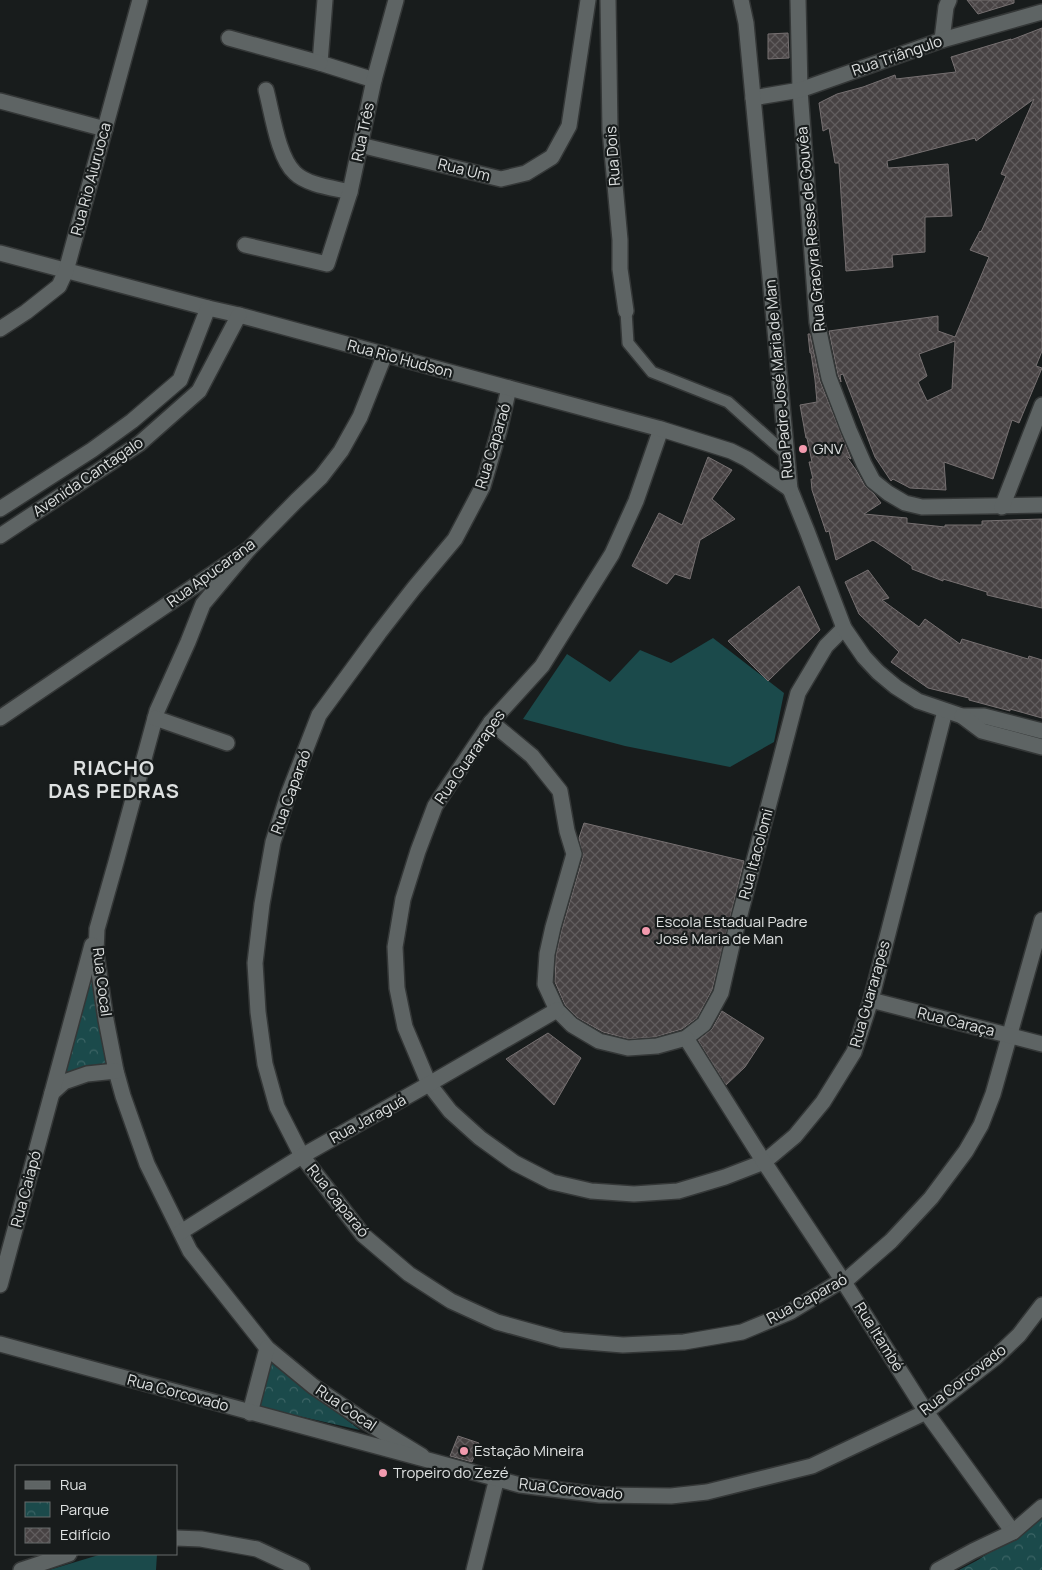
<svg xmlns="http://www.w3.org/2000/svg" width="1042" height="1570" font-family="Manrope,sans-serif">
<style>
.grass{fill:#1b4a4b}
.park{fill:url(#park-crowns)}
.building{fill:url(#building-cross-hatch);stroke:#767071;fill-rule:evenodd}
.lines{fill:none;stroke-linecap:round;stroke-linejoin:round}
.pedestrian-casing{stroke:#343737;stroke-width:14}
.minor-casing{stroke:#343737;stroke-width:18}
.tertiary-casing{stroke:#343737;stroke-width:18}
.pedestrian{stroke:#5e6464;stroke-width:11}
.minor{stroke:#5e6464;stroke-width:15}
.tertiary{stroke:#5e6464;stroke-width:15}
.poi-dot{fill:#f29aae;stroke:#181c1c;stroke-width:2}
.labels{text-anchor:middle;stroke-width:4.5;stroke-linejoin:round;paint-order:stroke}
.street-label{font-size:15px;fill:#dee1e1;stroke:#181c1c}
.poi-label{font-size:15px;fill:#dee1e1;stroke:#181c1c;text-anchor:start}
.district-label{font-size:20px;font-weight:bold;letter-spacing:1px;fill:#dee1e1;stroke:#181c1c}
</style>
<defs>
<pattern id="park-crowns" width="20" height="18" patternUnits="userSpaceOnUse" patternTransform="scale(1.25)"><rect width="20" height="18" fill="#1b4a4b"/><path d="M2 6a3 3 0 1 1 6 0M12 15a3 3 0 1 1 6 0" fill="none" stroke="#3c6465"/></pattern>
<pattern id="building-cross-hatch" width="8" height="8" patternUnits="userSpaceOnUse" patternTransform="scale(1.25)"><rect width="8" height="8" fill="#474243"/><path d="M0 0l8 8M0 8l8-8" fill="none" stroke="#615d5e"/></pattern>
</defs>
<rect width="100%" height="100%" fill="#181c1c"/>
<g class="grass">
<polygon points="713,638 784,693 774,742 730,767 625,746 523,719 567,654 610,682 640,650 671,663"/>
<polygon points="102,1554 157,1554 156,1570 49,1570"/>
</g>
<g class="park">
<polygon points="92,964 112,1069 60,1077"/>
<polygon points="271,1363 360,1430 259,1407"/>
<polygon points="1042,1517 1042,1570 959,1570 978,1560"/>
</g>
<g class="building">
<polygon points="967,0 1014,0 1014,3 978,14"/>
<path d="M1042 28V351L1036 366 1042 368 1019 423 1012 420 993 479 944 462 946 490 910 488 893 479 891 481 875 457 843 374 840 375 841 382 838 375 829 331 938 316V331L955 337 989 257 970 250 980 231 981 232 1006 176 1001 174 1034 99 976 141 975 138 887 161 888 168 948 164 952 216 925 217V252L892 255 893 267 846 271 839 163H835L829 128 823 131 819 103 837 94 863 87 895 75 896 79 956 72 951 57 1011 39V40ZM955 341 952 389 927 401 918 382 927 376 919 354Z"/>
<polygon points="788,33 789,58 768,59 768,34"/>
<polygon points="808,334 810,334 820,381 851,459 846,456 856,470 865,486 874,494 881,503 864,514 907,518 907,523 945,527 945,525 982,525 982,521 1042,519 1042,608 987,595 987,592 943,579 943,581 912,569 912,566 873,540 836,560 829,531 826,532 812,490 811,479 813,479 809,462 812,462 807,438 806,438 800,405 817,402 815,380 811,353 810,353"/>
<polygon points="708,457 732,470 712,499 735,519 700,540 690,579 675,574 667,584 632,566 659,513 682,525"/>
<polygon points="868,570 889,598 882,600 919,627 925,619 960,644 962,639 1028,659 1029,656 1042,660 1042,718 1010,709 1010,711 969,700 969,698 928,688 891,662 899,652 859,614 845,582"/>
<polygon points="799,586 820,630 768,681 728,641"/>
<polygon points="584,823 744,861 712,990 697,1018 682,1029 655,1037 629,1039 603,1032 578,1018 565,1005 555,982 556,955 562,929 583,857 579,838"/>
<polygon points="722,1011 764,1038 745,1067 726,1085 698,1040 712,1029"/>
<polygon points="548,1033 581,1058 554,1105 506,1059"/>
<polygon points="458,1436 479,1443 472,1462 450,1456"/>
</g>
<g class="lines">
<g class="pedestrian-casing">
<polyline id="pedestrian" points="626,311 628,343 652,372 728,402 786,454"/>
</g>
<g class="minor-casing">
<g id="minor">
<polyline points="325,0 320,63 374,80"/>
<polyline points="608,0 610,130 620,240 620,269 626,311"/>
<polyline points="798,0 800,90 817,322 829,378 849,430 864,464 873,481 888,493 905,503 922,507 1042,505"/>
<polyline points="229,38 320,63"/>
<polyline points="942,40 946,7 949,0"/>
<path d="M266 90C272 112 278 158 295 173 307 185 334 188 350 192"/>
<polyline points="753,98 800,90 942,40 1042,12"/>
<polyline points="0,101 105,129"/>
<polyline points="360,145 501,179 526,173 552,157 569,126 588,0"/>
<polyline points="245,245 327,264 350,192 374,80 396,0"/>
<polyline points="0,253 208,308"/>
<polyline points="0,329 26,312 59,286 66,271 140,0"/>
<polyline points="509,388 499,431 483,486 455,539 414,588 379,633 319,715 288,795 273,842 262,904 255,963 258,1012 265,1064 277,1107 302,1156 363,1235 409,1274 451,1301 497,1322 562,1340 623,1345 684,1342 742,1332 790,1312 836,1284 844,1282 891,1241 931,1198 966,1151 981,1125 993,1094 1042,920"/>
<polyline points="661,429 636,501 612,554 542,666 491,722 435,806 418,851 403,899 395,947 397,988 405,1027 429,1084 450,1111 480,1138 515,1163 552,1182 591,1191 634,1194 678,1191 725,1177 764,1162 795,1136 823,1102 854,1052 871,1000 945,711"/>
<polyline points="1002,507 1042,405"/>
<polyline points="249,549 203,604 188,642 157,711 116,862 97,929 96,952 106,1020 116,1071 123,1096 147,1164 190,1251 267,1348 313,1386 363,1420 422,1456"/>
<polyline points="0,718 249,549 296,501 321,477 341,451 360,417 385,354"/>
<polyline points="155,718 227,743"/>
<polyline points="491,722 532,756 560,791 567,831 574,854 553,927 547,954 545,984 557,1010 572,1025 599,1041 628,1048 657,1046 686,1038 704,1024 721,993 732,945 798,693 826,646 844,628"/>
<polyline points="871,1000 1042,1044"/>
<polyline points="686,1038 764,1162 847,1287 926,1412 1013,1532"/>
<polyline points="52,1093 64,1082 87,1074 116,1071"/>
<polyline points="181,1232 302,1156 429,1084 557,1010"/>
<polyline points="0,1285 92,945"/>
<polyline points="250,1413 267,1348"/>
<polyline points="474,1570 497,1478"/>
<polyline points="938,1570 973,1551 1013,1532 1042,1507"/>
</g>
</g>
<g class="tertiary-casing">
<g id="tertiary">
<polyline points="741,0 746,23 790,489 807,531 844,628 864,657 878,672 896,687 918,701 962,716 984,716 1042,731"/>
<polyline points="0,509 92,450 132,421 180,380 208,308 239,315 661,429 731,451 747,459 790,489"/>
<polyline points="0,536 139,444 199,391 239,315"/>
<polyline points="962,716 982,731 1042,747"/>
<polyline points="0,1344 520,1485 600,1495 671,1496 707,1492 812,1466 926,1412 996,1357 1019,1335 1042,1305"/>
<polyline points="176,1538 201,1539 257,1549 302,1570"/>
<polyline points="21,1570 69,1554"/>
</g>
</g>
<use href="#pedestrian" class="pedestrian"/>
<use href="#minor" class="minor"/>
<use href="#tertiary" class="tertiary"/>
</g>
<g class="poi-dot">
<circle cx="803" cy="449" r="5"/>
<circle cx="646" cy="931" r="5"/>
<circle cx="464" cy="1451" r="5"/>
<circle cx="383" cy="1473" r="5"/>
</g>
<g class="labels">
<g class="street-label">
<text transform="translate(897 56) rotate(-19)" y="5">Rua Triângulo</text>
<text transform="translate(363 132) rotate(-78)" y="5">Rua Três</text>
<text transform="translate(613 156) rotate(-94)" y="5">Rua Dois</text>
<text transform="translate(464 170) rotate(14)" y="5">Rua Um</text>
<text transform="translate(91 179) rotate(-75)" y="5">Rua Rio Aiuruoca</text>
<text transform="translate(811 229) rotate(-95)" y="5">Rua Gracyra Resse de Gouvêa</text>
<text transform="translate(400 359) rotate(15)" y="5">Rua Rio Hudson</text>
<text transform="translate(779 379) rotate(-95)" y="5">Rua Padre José Maria de Man</text>
<text transform="translate(493 446) rotate(-73)" y="5">Rua Caparaó</text>
<text transform="translate(88 477) rotate(-34)" y="5">Avenida Cantagalo</text>
<text transform="translate(211 573) rotate(-36)" y="5">Rua Apucarana</text>
<text transform="translate(470 757) rotate(-55)" y="5">Rua Guararapes</text>
<text transform="translate(291 792) rotate(-70)" y="5">Rua Caparaó</text>
<text transform="translate(756 854) rotate(-75)" y="5">Rua Itacolomi</text>
<text transform="translate(102 982) rotate(83)" y="5">Rua Cocal</text>
<text transform="translate(870 994) rotate(-74)" y="5">Rua Guararapes</text>
<text transform="translate(956 1022) rotate(14)" y="5">Rua Caraça</text>
<text transform="translate(368 1119) rotate(-29)" y="5">Rua Jaraguá</text>
<text transform="translate(26 1189) rotate(-75)" y="5">Rua Caiapó</text>
<text transform="translate(338 1201) rotate(51)" y="5">Rua Caparaó</text>
<text transform="translate(807 1299) rotate(-28)" y="5">Rua Caparaó</text>
<text transform="translate(879 1337) rotate(58)" y="5">Rua Itambé</text>
<text transform="translate(963 1380) rotate(-38)" y="5">Rua Corcovado</text>
<text transform="translate(178 1393) rotate(15)" y="5">Rua Corcovado</text>
<text transform="translate(346 1408) rotate(34)" y="5">Rua Cocal</text>
<text transform="translate(571 1489) rotate(6)" y="5">Rua Corcovado</text>
</g>
<g class="poi-label">
<text x="813" y="454">GNV</text>
<text x="656" y="927">Escola Estadual Padre<tspan x="656" dy="17">José Maria de Man</tspan></text>
<text x="474" y="1456">Estação Mineira</text>
<text x="393" y="1478">Tropeiro do Zezé</text>
</g>
<g class="district-label">
<text x="114" y="775">RIACHO<tspan x="114" dy="23">DAS PEDRAS</tspan></text>
</g>
</g>
<rect x="15" y="1465" width="162" height="90" fill="#181c1c" stroke="#676b6b"/>
<rect x="25" y="1481" width="25" height="8" fill="#5e6464" stroke="#676b6b"/>
<text x="60" y="1490" font-size="15" fill="#dee1e1">Rua</text>
<rect x="25" y="1502" width="25" height="15" fill="url(#park-crowns)" stroke="#676b6b"/>
<text x="60" y="1515" font-size="15" fill="#dee1e1">Parque</text>
<rect x="25" y="1528" width="25" height="15" fill="url(#building-cross-hatch)" stroke="#676b6b"/>
<text x="60" y="1540" font-size="15" fill="#dee1e1">Edifício</text>
</svg>
